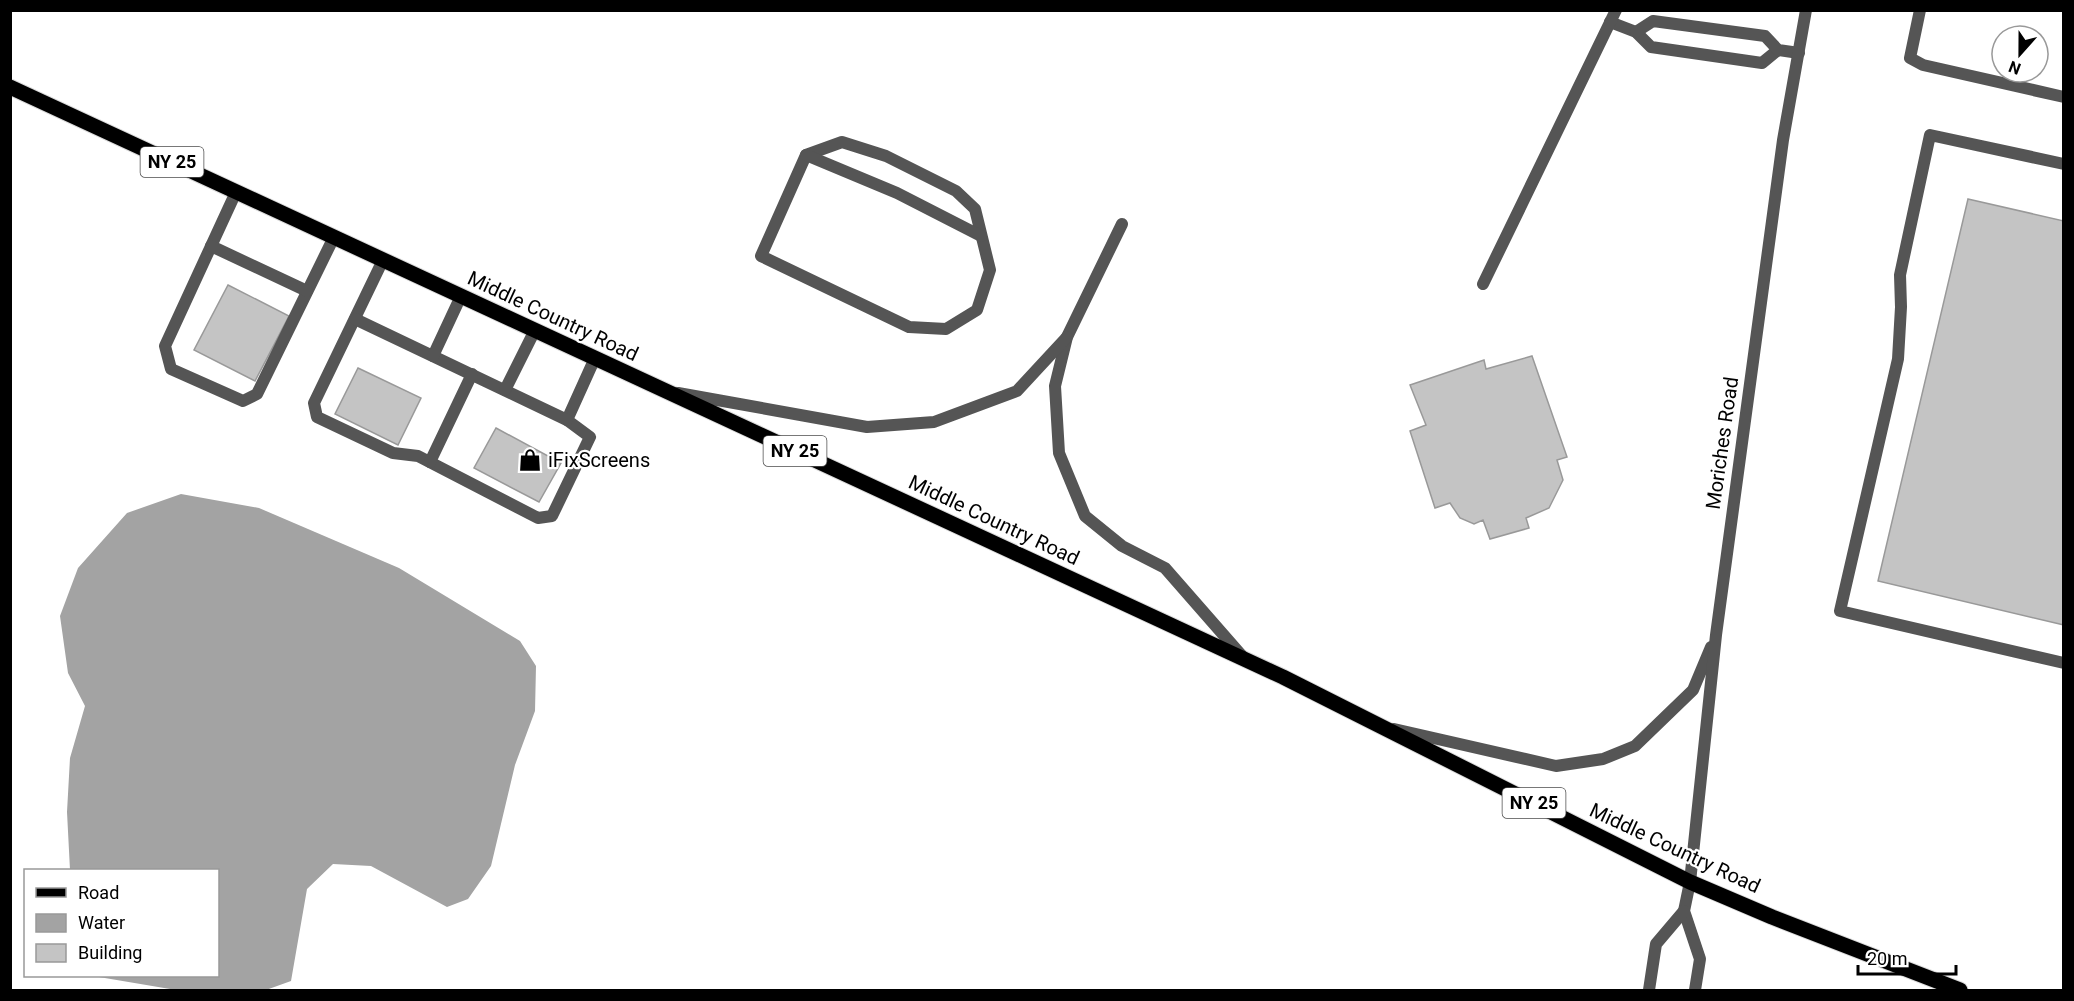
<svg xmlns="http://www.w3.org/2000/svg" width="2074" height="1001" font-family="Roboto,sans-serif">
<style>
.water{fill:#a3a3a3}
.building{fill:#c4c4c4;stroke:#999;stroke-width:1.5}
.lines{fill:none;stroke-linecap:round;stroke-linejoin:round}
.primary-casing{stroke:#dbdbdb;stroke-width:17}
.service{stroke:#555;stroke-width:12}
.minor{stroke:#555;stroke-width:12}
.tertiary{stroke:#555;stroke-width:12}
.primary{stroke:#000;stroke-width:15}
.labels{text-anchor:middle;stroke-width:4.5;stroke-linejoin:round;paint-order:stroke}
.shield{fill:#fff;stroke:#4c4c4c;stroke-width:1.5}
.shield-label{font-size:18px;font-weight:bold;fill:#000}
.street-label{font-size:20px;fill:#000;stroke:#fff}
.poi-label{font-size:20px;fill:#000;stroke:#fff;text-anchor:start}
</style>
<rect width="100%" height="100%" fill="#fff"/>
<polygon class="water" points="181,494 259,508 399,568 520,641 536,666 535,711 515,765 491,866 468,899 447,907 371,866 333,864 307,889 291,981 266,990 200,990 170,989 93,976 218,976 218,870 70,870 67,812 70,758 85,706 68,673 60,616 78,568 127,513"/>
<g class="building">
<polygon points="1968,199 2064,221 2064,625 1878,581"/>
<polygon points="228,285 289,316 255,381 194,350"/>
<polygon points="1532,356 1567,457 1557,460 1563,480 1549,508 1526,518 1529,528 1490,539 1483,520 1474,524 1460,518 1450,503 1435,508 1410,431 1426,425 1410,385 1484,360 1486,369"/>
<polygon points="358,368 421,398 398,445 335,414"/>
<polygon points="496,428 561,463 539,502 474,468"/>
</g>
<g class="lines">
<g class="primary-casing">
<polyline id="primary" points="10,87 1283,677 1690,882 1772,917 1960,990"/>
</g>
<g class="service">
<polyline points="1920,10 1910,58 1923,65 2064,97"/>
<polyline points="1610,22 1636,32 1651,47 1762,63 1778,50"/>
<polyline points="1636,32 1653,21 1765,36 1778,50 1799,53"/>
<polygon points="842,142 886,156 956,191 975,209 990,270 977,310 946,329 909,327 761,256 806,155"/>
<polyline points="806,155 897,193 981,236"/>
<polyline points="2064,164 1930,135 1900,275 1901,307 1898,359 1840,611 2064,663"/>
<polyline points="236,192 165,346 171,369 243,401 257,394 334,237"/>
<polyline points="1122,224 1067,337 1055,386 1059,453 1085,516 1122,546 1165,568 1242,656"/>
<polyline points="211,246 307,291"/>
<polyline points="383,260 314,403 317,417 393,453 418,456 538,518 552,516 590,437 567,420 595,358"/>
<polyline points="1483,284 1616,10"/>
<polyline points="355,319 567,420"/>
<polyline points="433,356 461,296"/>
<polyline points="505,390 535,330"/>
<polyline points="678,393 867,427 934,422 1017,391 1067,337"/>
<polyline points="430,462 472,374"/>
</g>
<g class="minor">
<polyline points="1690,882 1684,911 1700,959 1695,990"/>
<polyline points="1649,990 1656,944 1684,911"/>
</g>
<g class="tertiary">
<polyline points="1394,729 1556,766 1603,759 1635,746 1693,690 1711,647"/>
<polyline points="1690,882 1716,635 1783,140 1806,10"/>
</g>
<use href="#primary" class="primary"/>
</g>
<defs>
<g id="shop-bare" transform="scale(1.8)"><path d="M-5-2.5h2.3a2.7 3.5 0 0 1 5.4 0H5L5.5 6h-11ZM-1.5-2.5h3a1.5 2.3 0 0 0-3 0Z" fill="#000" stroke="#fff" stroke-width="2.5" paint-order="stroke"/></g>
</defs>
<g fill-rule="evenodd">
<use href="#shop-bare" x="530" y="460"/>
</g>
<g class="labels">
<g class="shield">
<rect x="140.5" y="147" width="63" height="30" rx="4.5"/>
<rect x="763.5" y="436" width="63" height="30" rx="4.5"/>
<rect x="1502.5" y="788" width="63" height="30" rx="4.5"/>
</g>
<g class="shield-label">
<text x="172" y="168">NY 25</text>
<text x="795" y="457">NY 25</text>
<text x="1534" y="809">NY 25</text>
</g>
<g class="street-label">
<text transform="translate(553 316) rotate(25)" y="7">Middle Country Road</text>
<text transform="translate(1722 443) rotate(-82)" y="7">Moriches Road</text>
<text transform="translate(994 520) rotate(25)" y="7">Middle Country Road</text>
<text transform="translate(1675 848) rotate(25)" y="7">Middle Country Road</text>
</g>
<g class="poi-label">
<text x="548" y="467">iFixScreens</text>
</g>
</g>
<rect width="2074" height="1001" fill="none" stroke="#000000" stroke-width="24"/>
<rect x="24" y="869" width="195" height="108" fill="#ffffff" stroke="#999999" stroke-width="1.5"/>
<rect x="36" y="888" width="30" height="9" fill="#000000" stroke="#999999" stroke-width="1.5"/>
<text x="78" y="899" font-size="18" fill="#000000">Road</text>
<rect x="36" y="914" width="30" height="18" fill="#a3a3a3" stroke="#999999" stroke-width="1.5"/>
<text x="78" y="929" font-size="18" fill="#000000">Water</text>
<rect x="36" y="944" width="30" height="18" fill="#c4c4c4" stroke="#999999" stroke-width="1.5"/>
<text x="78" y="959" font-size="18" fill="#000000">Building</text>
<g transform="translate(2020 54) rotate(201)"><circle r="28" fill="#ffffff" stroke="#999999" stroke-width="1.5"/>
<path d="M0-4.5L10 22L0 15L-10 22Z" fill="#000000"/>
<text y="-9" font-size="16" font-weight="bold" text-anchor="middle" fill="#000000">N</text>
</g>
<path d="M1858 965v9h98v-9" fill="none" stroke="#000000" stroke-width="3"/>
<text x="1867" y="965" font-size="18" fill="#000000" stroke="#ffffff" stroke-width="4.5" paint-order="stroke">20 m</text>
</svg>
